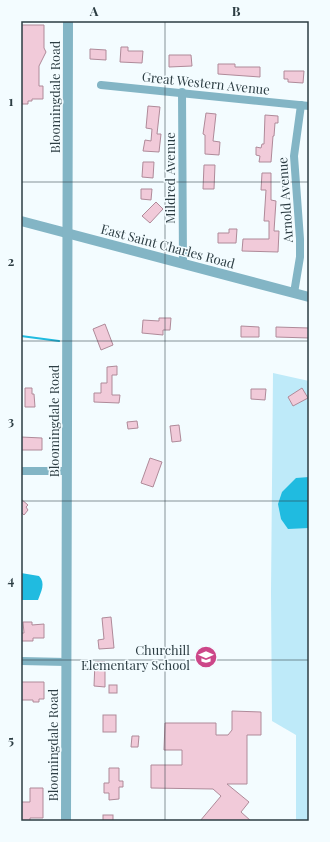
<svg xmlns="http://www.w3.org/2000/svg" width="330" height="842" font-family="'Playfair Display',serif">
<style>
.green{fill:#beeaf9}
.water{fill:#20bbe0}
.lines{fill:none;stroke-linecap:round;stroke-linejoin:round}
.stream{stroke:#20bbe0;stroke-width:2}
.building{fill:#f1cad9;stroke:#af8a99}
.minor{stroke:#83b5c5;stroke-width:8}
.tertiary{stroke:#83b5c5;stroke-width:10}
.grid{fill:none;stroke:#2c3d43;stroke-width:1;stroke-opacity:0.55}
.labels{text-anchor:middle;stroke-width:3;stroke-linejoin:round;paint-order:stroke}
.street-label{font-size:13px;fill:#2c3d43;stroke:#f3fcff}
.poi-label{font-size:13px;fill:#2c3d43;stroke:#f3fcff;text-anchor:end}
.neatline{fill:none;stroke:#2c3d43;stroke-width:1.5}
.grid-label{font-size:13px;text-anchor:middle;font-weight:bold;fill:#2c3d43}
</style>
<rect width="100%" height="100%" fill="#f3fcff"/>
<polygon class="green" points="273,373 309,381 309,821 296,821 296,735 272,721 271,593"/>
<g class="water">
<polygon points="309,477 309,528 288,529 281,519 278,504 282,492 296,478"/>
<path d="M21 573 39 576C46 583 41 592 38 600H21Z"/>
</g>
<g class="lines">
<polyline class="stream" points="21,336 59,341"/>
</g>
<g class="building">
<polygon points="21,25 44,25 44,48 46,52 39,66 39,86 43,86 43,99 32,99 32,101 28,101 28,104 21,104"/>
<polygon points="121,47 128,47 128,51 143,51 142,63 120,62"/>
<polygon points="90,49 106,50 106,60 90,59"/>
<polygon points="169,55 191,55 192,66 169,67"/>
<polygon points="218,64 235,64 235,67 260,67 260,77 218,74"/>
<polygon points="284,71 304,71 303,83 288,82 288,79 284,79"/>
<polygon points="148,106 160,107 157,134 161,134 159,152 143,151 145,140 151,141 152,129 146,128"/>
<polygon points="206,113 216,114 213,141 220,142 219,155 205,154 205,135 203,134"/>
<polygon points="265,115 278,116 278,123 275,123 274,136 273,136 271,162 259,162 260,156 256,155 256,147 261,148 262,144 264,144"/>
<polygon points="143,162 154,162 153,178 142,177"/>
<polygon points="204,165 215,165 214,189 203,189"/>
<polygon points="262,173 271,173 271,200 276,201 274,231 279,231 278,252 242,251 243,239 269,239 269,221 264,221 266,190 261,190"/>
<polygon points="141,189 152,189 151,200 141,199"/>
<polygon points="156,202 163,209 150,223 142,216"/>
<polygon points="229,229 237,229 236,243 218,243 218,233 229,233"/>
<polygon points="159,318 171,318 170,330 163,330 163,335 142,333 143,320 159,321"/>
<polygon points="105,324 113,345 101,350 93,329"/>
<polygon points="241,326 259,327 259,337 241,337"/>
<polygon points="276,327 309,328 309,338 276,337"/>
<polygon points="117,366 117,375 112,375 112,395 120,395 119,403 94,402 94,393 101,393 101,383 107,383 107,367"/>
<polygon points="25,388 32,388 32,394 34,394 35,407 25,407"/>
<polygon points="302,388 308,398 293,406 288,397"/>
<polygon points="251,389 266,389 265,400 251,399"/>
<polygon points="137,421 138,428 128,429 127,422"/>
<polygon points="179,425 181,441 172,442 170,426"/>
<polygon points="21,437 42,438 42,450 21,450"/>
<polygon points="150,458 162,462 153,487 141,483"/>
<polygon points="21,499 28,505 26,507 28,510 24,515 21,512"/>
<polygon points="111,617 114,648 99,649 98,640 104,639 102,618"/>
<polygon points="23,622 32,622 32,625 44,624 44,638 33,638 33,641 21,641 21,633 24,633"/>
<polygon points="95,662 105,662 105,687 94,686"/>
<polygon points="21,682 44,682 44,699 39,699 39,702 33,702 33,700 21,700"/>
<rect x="109" y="685" width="8" height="8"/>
<polygon points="232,711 261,712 261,735 247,735 247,784 227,784 249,802 241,812 251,821 200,821 221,796 213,789 151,788 151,765 182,765 182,750 164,750 165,723 216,723 216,735 228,735 232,730"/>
<rect x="103" y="715" width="13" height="17"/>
<polygon points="132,736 139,736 138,747 131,747"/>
<polygon points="109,768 119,768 119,781 123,781 123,787 119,787 119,799 109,800 109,793 104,793 104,783 109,783"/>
<polygon points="30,788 43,788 43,818 30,818 30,821 21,821 21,802 30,802"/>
<rect x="103" y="815" width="10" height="6"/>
</g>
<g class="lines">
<g class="minor">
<polyline points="101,85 309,106"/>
<polyline points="182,92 183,263"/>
<polyline points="294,293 300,257 300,239 294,156 301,105"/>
<polyline points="21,471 67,471"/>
<polyline points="21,661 66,662"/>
</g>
<g class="tertiary">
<polyline points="21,221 309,297"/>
<polyline points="66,821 68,21"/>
</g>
</g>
<path class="grid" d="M165 21V821M21 182H309M21 341H309M21 501H309M21 660H309"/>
<defs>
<g id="school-disc" transform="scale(1.15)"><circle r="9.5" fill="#cc4789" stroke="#f3fcff"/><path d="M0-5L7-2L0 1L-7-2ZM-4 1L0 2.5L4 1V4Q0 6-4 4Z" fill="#fff"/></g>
</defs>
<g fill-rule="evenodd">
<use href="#school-disc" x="206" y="657"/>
</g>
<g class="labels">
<g class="street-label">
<text transform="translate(206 83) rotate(6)" y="5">Great Western Avenue</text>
<text transform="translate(55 97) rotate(-90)" y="5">Bloomingdale Road</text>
<text transform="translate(170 178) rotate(-90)" y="5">Mildred Avenue</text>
<text transform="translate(285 200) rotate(-94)" y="5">Arnold Avenue</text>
<text transform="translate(168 246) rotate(15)" y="5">East Saint Charles Road</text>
<text transform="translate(54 421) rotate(-90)" y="5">Bloomingdale Road</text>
<text transform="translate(53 745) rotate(-90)" y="5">Bloomingdale Road</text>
</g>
<g class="poi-label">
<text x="190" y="655">Churchill<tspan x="190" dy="15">Elementary School</tspan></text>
</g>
</g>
<rect width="330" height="842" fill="none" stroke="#f3fcff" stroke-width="44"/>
<rect x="22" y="22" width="286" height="798" class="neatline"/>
<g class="grid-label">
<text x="94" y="16">A</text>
<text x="236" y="16">B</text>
<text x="11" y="106">1</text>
<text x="11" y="266">2</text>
<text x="11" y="426">3</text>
<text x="11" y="585">4</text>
<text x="11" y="745">5</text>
</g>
</svg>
